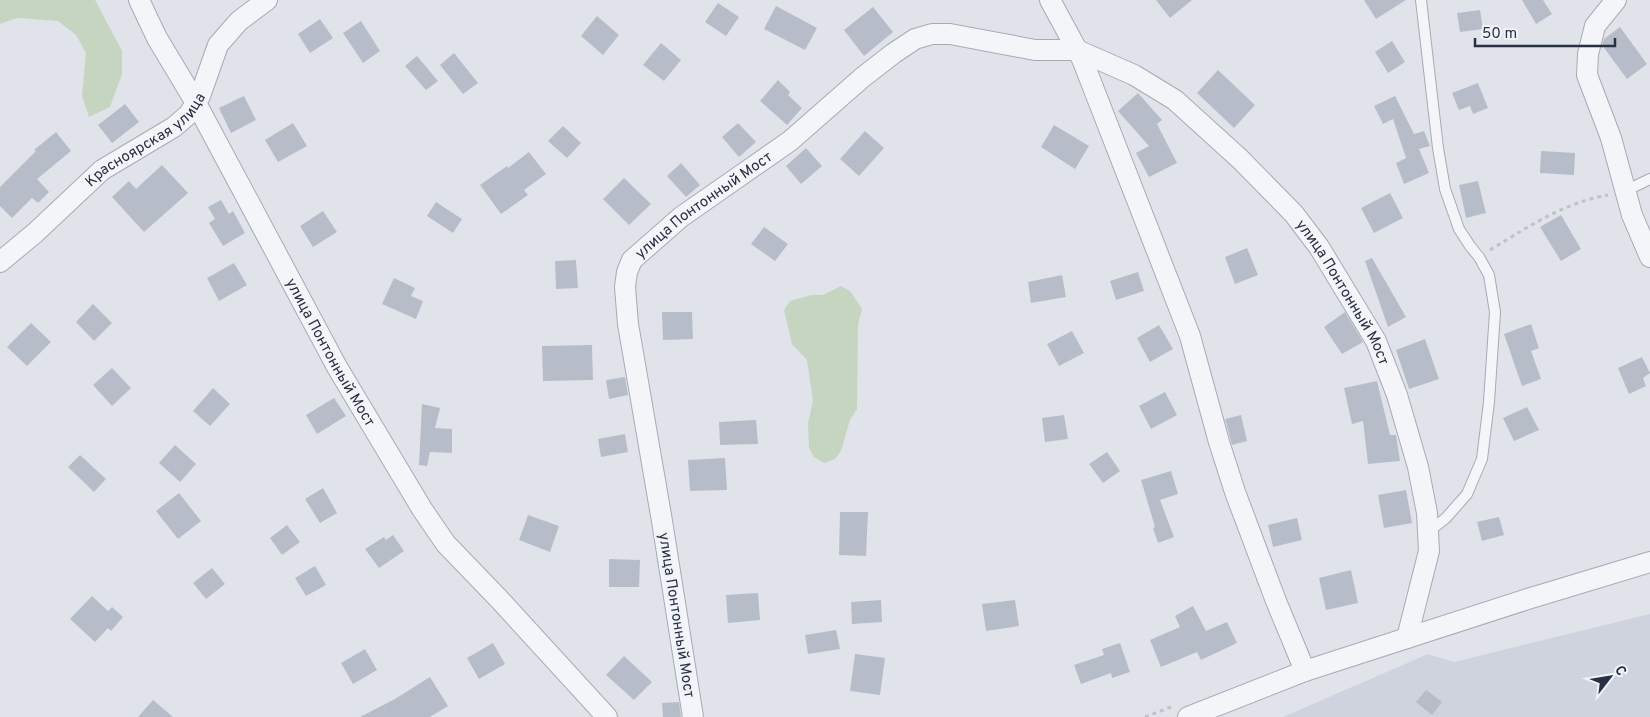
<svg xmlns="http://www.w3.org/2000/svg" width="1650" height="717" font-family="Overpass,sans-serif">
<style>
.built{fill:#ced3dd}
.green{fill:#c6d5c0}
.building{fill:#b7bdc8}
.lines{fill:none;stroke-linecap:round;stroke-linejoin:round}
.service-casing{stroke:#a5abb5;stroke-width:12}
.minor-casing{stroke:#a5abb5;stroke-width:22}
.path{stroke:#bec2c9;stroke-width:3;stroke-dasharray:4 4;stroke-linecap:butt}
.service{stroke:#f3f5f8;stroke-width:10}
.minor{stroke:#f3f5f8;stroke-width:20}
.labels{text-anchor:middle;stroke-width:5;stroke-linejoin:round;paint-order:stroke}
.street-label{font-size:15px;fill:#273143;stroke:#f0f3f7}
</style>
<rect width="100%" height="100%" fill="#e0e4ea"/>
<polygon class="built" points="1650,614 1650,717 1283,717 1428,654 1454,662"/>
<g class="green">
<polygon points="0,0 95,0 122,51 122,74 110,107 89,117 82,96 86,53 76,35 58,21 17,18 0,24"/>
<polygon points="841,286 850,291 862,309 858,325 857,409 850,420 841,451 835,459 824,463 814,457 809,448 808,423 813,401 807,360 792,344 784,310 790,301 811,295 823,295"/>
</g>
<g class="building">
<polygon points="1156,0 1192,0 1170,18"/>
<polygon points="1364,0 1406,0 1376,19"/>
<polygon points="1522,0 1543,0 1552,14 1536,24"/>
<polygon points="718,3 739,17 726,36 705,22"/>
<polygon points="776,6 817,28 805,50 764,29"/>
<polygon points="873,7 893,32 864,56 844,30"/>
<polygon points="1480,10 1483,29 1460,32 1457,13"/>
<polygon points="597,16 619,35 603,55 581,36"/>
<polygon points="320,19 333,38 310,53 298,34"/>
<polygon points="361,21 380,51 363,63 343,33"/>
<polygon points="1620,27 1647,64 1627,79 1602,45 1604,39"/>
<polygon points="1392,41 1405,62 1388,73 1375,52"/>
<polygon points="661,43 681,60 664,81 643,65"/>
<polygon points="454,53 478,83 463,94 440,65"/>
<polygon points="417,56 438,81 426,90 405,66"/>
<polygon points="1218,70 1255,105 1234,128 1197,93"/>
<polygon points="778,80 790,92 788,95 802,108 787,125 760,101"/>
<polygon points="1478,83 1488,108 1473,114 1470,106 1459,110 1452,93"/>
<polygon points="1138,93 1162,120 1157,124 1177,163 1149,177 1136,153 1149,146 1118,111"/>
<polygon points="244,96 256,120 231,133 219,108"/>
<polygon points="1395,96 1414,134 1424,131 1430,146 1419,149 1429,173 1404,184 1396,163 1406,158 1393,119 1383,124 1374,106"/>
<polygon points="125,104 139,122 112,143 98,125"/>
<polygon points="293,123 307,146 278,162 265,140"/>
<polygon points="738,123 756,142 739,157 722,137"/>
<polygon points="1054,125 1089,146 1075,169 1041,147"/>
<polygon points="563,126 581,143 567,158 548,141"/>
<polygon points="865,131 884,148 859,176 840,159"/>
<polygon points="56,132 71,151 37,179 49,192 38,203 32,198 12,218 0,206 0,187 36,151 34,150"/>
<polygon points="806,148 822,166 801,184 786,166"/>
<polygon points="1541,151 1575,153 1574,175 1540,173"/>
<polygon points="529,152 546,174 524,190 528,195 501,214 480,185 507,166 508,168"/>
<polygon points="681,163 700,185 686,197 667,176"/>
<polygon points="162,165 188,193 144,232 112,197 129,181 136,189"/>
<polygon points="624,178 651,204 629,225 603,199"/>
<polygon points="1478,181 1486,213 1466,218 1459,185"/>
<polygon points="1390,193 1403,218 1374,233 1361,208"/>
<polygon points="221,200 229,214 233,211 245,233 223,246 209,223 215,219 208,207"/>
<polygon points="436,202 462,219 453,233 427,216"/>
<polygon points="323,211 337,232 313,247 300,226"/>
<polygon points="1561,215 1581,249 1561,261 1540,227"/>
<polygon points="764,227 788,244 775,261 751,244"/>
<polygon points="1247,248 1258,275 1235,284 1225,257"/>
<polygon points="1372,258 1406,317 1388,327 1365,261"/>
<polygon points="576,260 578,288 556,289 555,261"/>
<polygon points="234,263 247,285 219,301 207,278"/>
<polygon points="1138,272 1144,291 1116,300 1110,281"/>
<polygon points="1062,275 1066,297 1031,303 1028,282"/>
<polygon points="394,278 415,288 411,296 423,301 416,319 382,304"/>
<polygon points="93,304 112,323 94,341 76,322"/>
<polygon points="662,312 692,312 693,339 663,340"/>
<polygon points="1345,312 1363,342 1342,354 1324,327"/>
<polygon points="31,323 51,342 27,366 7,347"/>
<polygon points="1531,324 1539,348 1531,351 1541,379 1522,386 1504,334"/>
<polygon points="1159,325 1173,349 1150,362 1137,338"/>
<polygon points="1072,331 1084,353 1059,366 1047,344"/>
<polygon points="1425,339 1439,379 1409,389 1396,350"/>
<polygon points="592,345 593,380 543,381 542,346"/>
<polygon points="1642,357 1650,373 1643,378 1646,386 1629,394 1618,368"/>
<polygon points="112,368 131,388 112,406 93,385"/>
<polygon points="625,377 628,395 609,399 606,380"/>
<polygon points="1377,381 1390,435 1396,435 1400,461 1368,464 1363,421 1352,424 1344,388"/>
<polygon points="213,388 230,404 210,426 193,411"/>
<polygon points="1165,392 1177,415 1151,429 1139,406"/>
<polygon points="334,398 346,416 317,434 306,415"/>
<polygon points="422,404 440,408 435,428 452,429 452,453 430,452 427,466 419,465"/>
<polygon points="1527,407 1539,430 1514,441 1503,418"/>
<polygon points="1064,415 1068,439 1045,442 1042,418"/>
<polygon points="1241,415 1247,441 1232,445 1225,419"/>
<polygon points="756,420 758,444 720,445 719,422"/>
<polygon points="625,434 628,452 601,457 598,439"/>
<polygon points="175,445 196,464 180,482 159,463"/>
<polygon points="1107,452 1120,471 1103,483 1089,464"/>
<polygon points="80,455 106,479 94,492 68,467"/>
<polygon points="725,458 727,490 690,491 688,460"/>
<polygon points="1171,471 1178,494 1160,500 1174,537 1158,543 1153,528 1155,527 1141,480"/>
<polygon points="323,488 337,513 320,523 305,499"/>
<polygon points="1406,490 1412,523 1384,528 1378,495"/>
<polygon points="179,493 201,521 178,539 156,511"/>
<polygon points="840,512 868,512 866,556 839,555"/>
<polygon points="528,515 559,526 550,552 519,540"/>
<polygon points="1499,517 1504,535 1482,541 1477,522"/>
<polygon points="1297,518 1302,540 1273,547 1268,525"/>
<polygon points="287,525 300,542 282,555 270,538"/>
<polygon points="393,535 404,551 379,568 365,549 384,537 386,540"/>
<polygon points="609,559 640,560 639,587 609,587"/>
<polygon points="315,566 326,585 306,596 295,578"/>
<polygon points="212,568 225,584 206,599 193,583"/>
<polygon points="1351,570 1358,603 1326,610 1319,578"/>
<polygon points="758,593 760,620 728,623 726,595"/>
<polygon points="92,596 108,611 112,607 123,617 111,631 108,628 95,642 70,619"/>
<polygon points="881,600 882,622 852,624 851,602"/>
<polygon points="1015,600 1019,626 986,631 982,604"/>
<polygon points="1193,606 1206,631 1227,622 1237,643 1201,660 1197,652 1161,667 1150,640 1180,627 1175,616"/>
<polygon points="836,630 840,649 808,654 805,635"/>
<polygon points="493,643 505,664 479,679 467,658"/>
<polygon points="1120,643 1130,672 1112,678 1111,673 1081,684 1074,665 1104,655 1102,649"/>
<polygon points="365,649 377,670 353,684 341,663"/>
<polygon points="855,654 885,658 880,695 850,691"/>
<polygon points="624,656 652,682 634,700 606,675"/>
<polygon points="430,677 448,706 430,717 360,717 395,699"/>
<polygon points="1426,690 1442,702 1432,715 1416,702"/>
<polygon points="153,700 173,717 138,717"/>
<polygon points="679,702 681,717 663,717 662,703"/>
</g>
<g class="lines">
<g class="service-casing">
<g id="service">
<polyline points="1421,0 1438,148 1445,189 1459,229 1470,246 1479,257 1489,275 1495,312 1489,402 1482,459 1467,494 1446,518 1428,532"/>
<polyline points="1625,191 1650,179"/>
</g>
</g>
<g class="minor-casing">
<g id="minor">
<path id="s1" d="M139 0 157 38 196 103 337 367 422 509 446 544 499 599 607 717"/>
<polyline points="1050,0 1082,59 1190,336 1219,442 1235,492 1276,601 1305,671"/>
<polyline points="1616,0 1595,26 1588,54 1587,75 1611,138 1632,215 1650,257"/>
<path id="s2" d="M0 262 35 233 102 170 174 127 189 114 200 96 218 45 239 21 267 0"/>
<path id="s3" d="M693 717 662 521 628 324 625 287 627 272 632 260 681 217 790 141 863 77 894 53 915 39 932 34H950L1035 50H1077L1134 75 1175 100 1240 159 1294 214 1319 247 1376 341 1397 395 1418 467 1427 513 1429 551 1407 638"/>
<polyline points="1188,717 1305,671 1531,598 1650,562"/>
</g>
</g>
<g class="path">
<path d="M1490 250C1528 227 1563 203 1608 195"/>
<polyline points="1145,717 1171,707"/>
</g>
<use href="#service" class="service"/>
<use href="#minor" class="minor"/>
</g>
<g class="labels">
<g class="street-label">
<text dy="5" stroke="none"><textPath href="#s2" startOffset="191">Красноярская улица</textPath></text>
<text dy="5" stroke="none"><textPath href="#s3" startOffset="554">улица Понтонный Мост</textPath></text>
<text dy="5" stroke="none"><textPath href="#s3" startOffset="1355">улица Понтонный Мост</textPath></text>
<text dy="5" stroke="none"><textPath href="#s1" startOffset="401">улица Понтонный Мост</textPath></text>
<text transform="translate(677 615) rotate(81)" y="5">улица Понтонный Мост</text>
</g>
</g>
<g transform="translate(1610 677) rotate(59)" stroke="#f0f3f7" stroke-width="4" paint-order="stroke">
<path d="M0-4L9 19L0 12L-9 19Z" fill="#273143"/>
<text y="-8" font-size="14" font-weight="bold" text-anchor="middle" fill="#273143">С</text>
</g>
<path d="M1475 38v8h140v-8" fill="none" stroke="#273143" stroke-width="2.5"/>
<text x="1482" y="38" font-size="15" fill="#273143" stroke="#f0f3f7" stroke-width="4" paint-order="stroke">50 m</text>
</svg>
